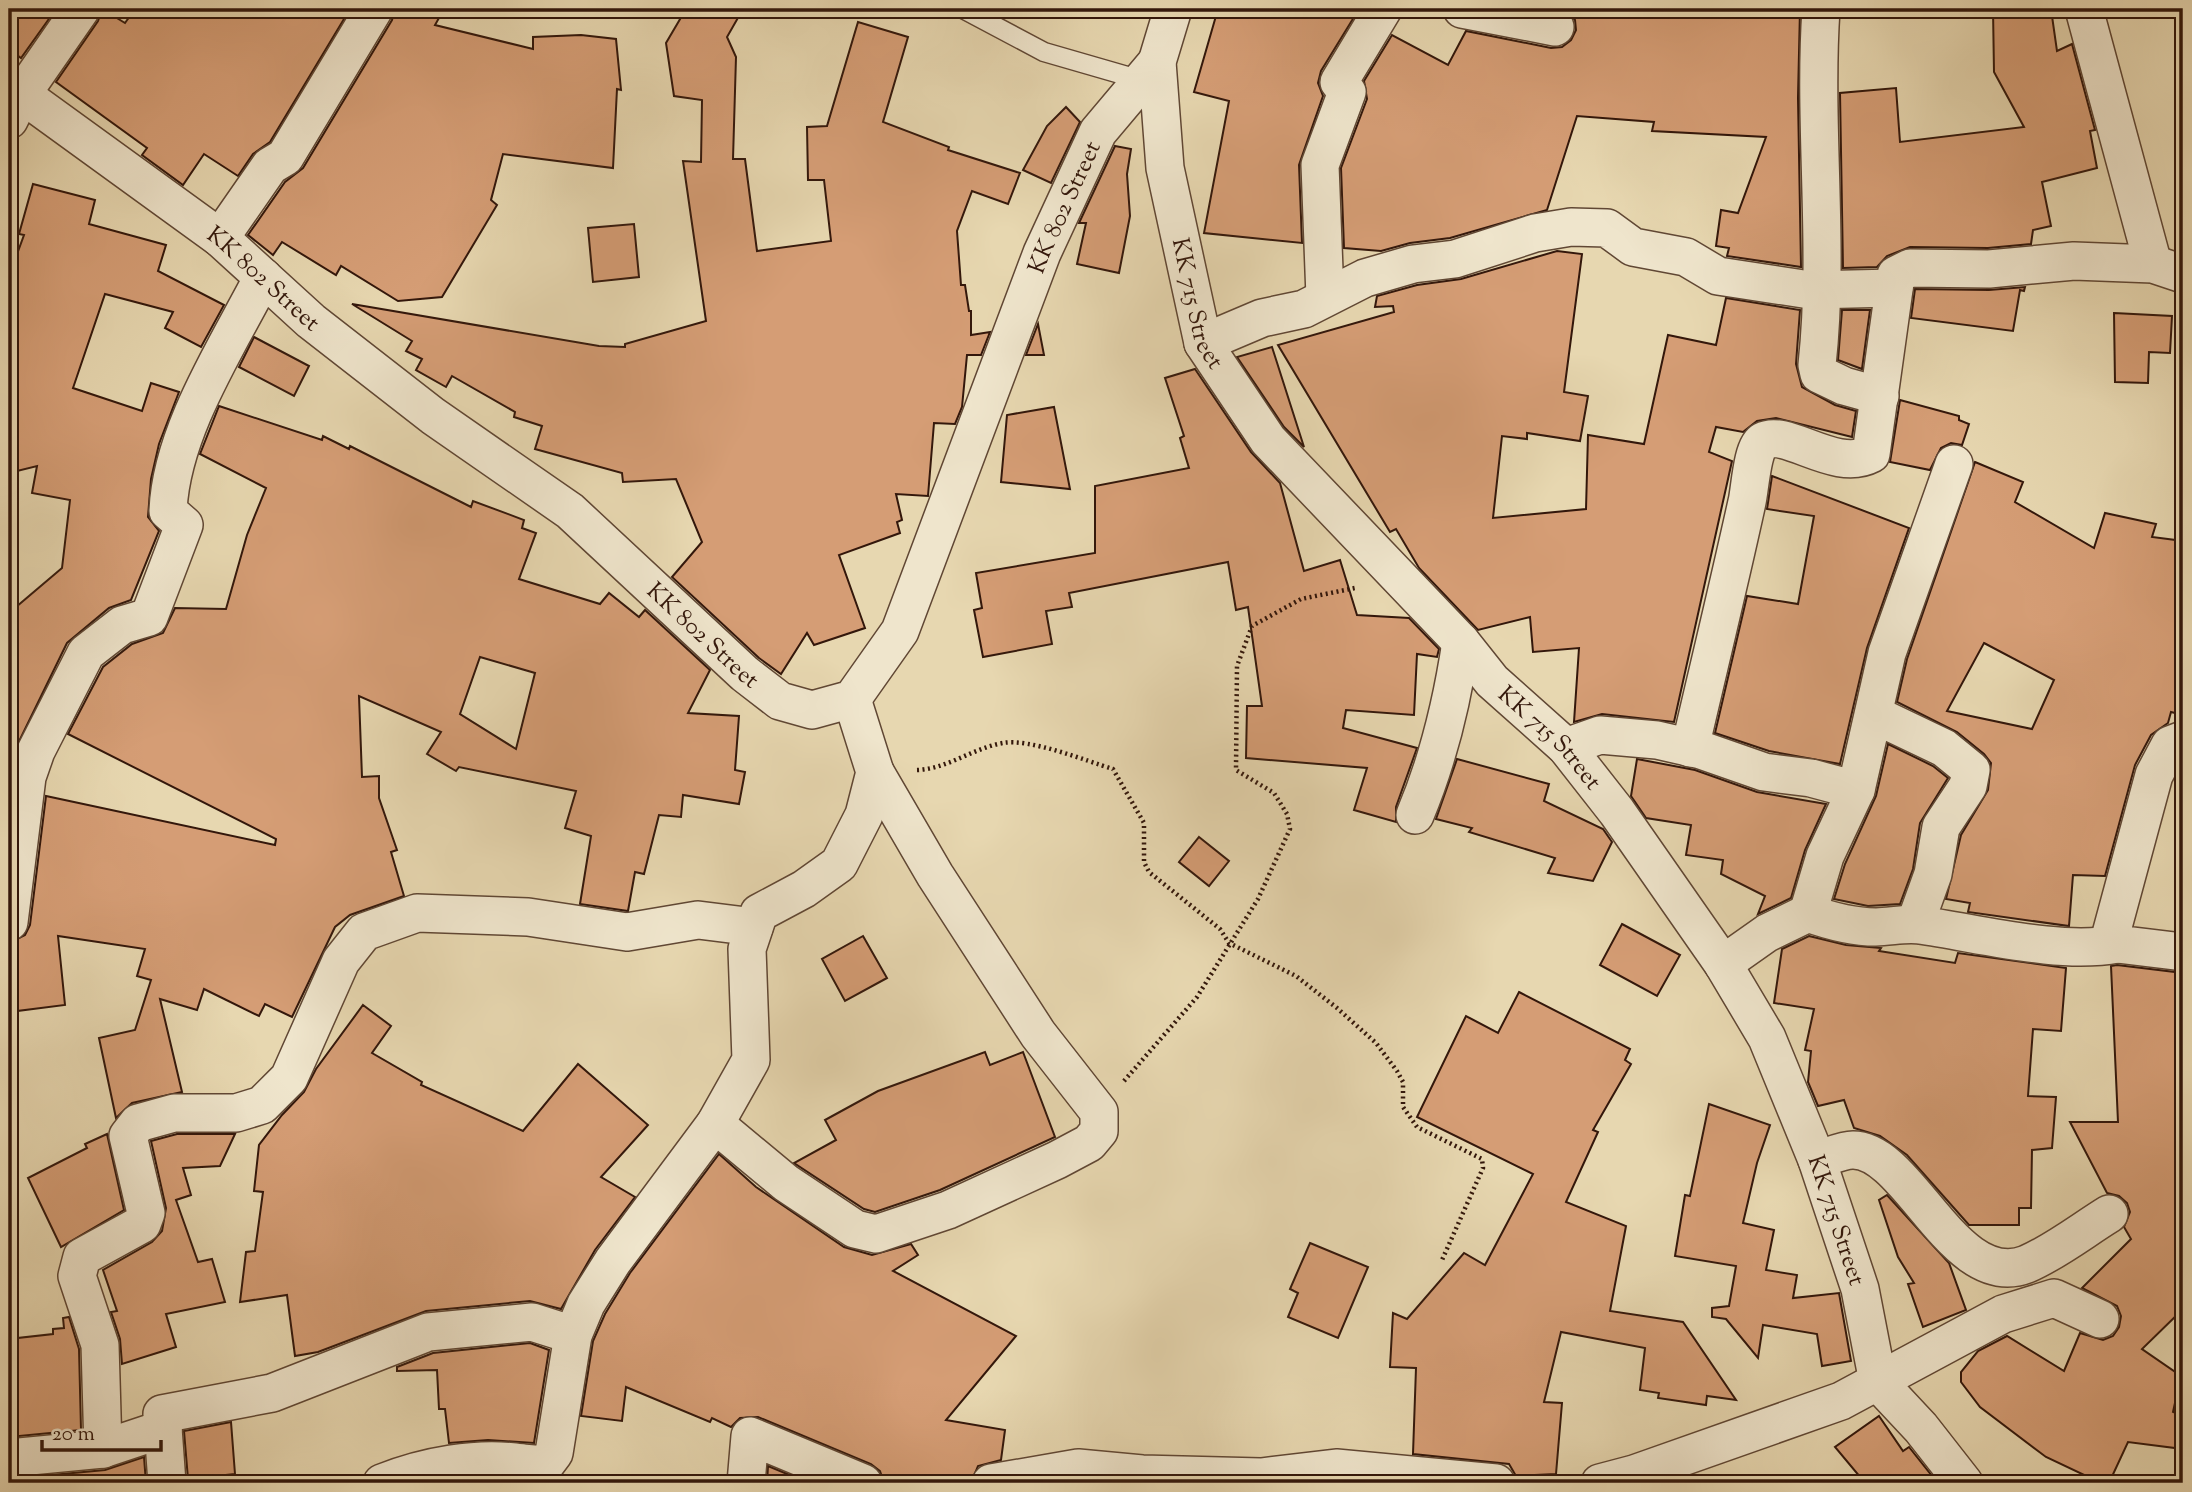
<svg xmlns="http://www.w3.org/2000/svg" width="2192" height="1492" font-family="'Sorts Mill Goudy',serif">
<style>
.building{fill:#d59d75;stroke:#33170b;stroke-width:2;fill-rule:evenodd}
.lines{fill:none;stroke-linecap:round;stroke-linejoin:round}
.lane-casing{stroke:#604734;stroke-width:21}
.street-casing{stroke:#604734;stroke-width:40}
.path{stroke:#33170b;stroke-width:4.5;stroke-dasharray:2 3.5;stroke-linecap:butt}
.lane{stroke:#efe5cc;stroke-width:18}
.street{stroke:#efe5cc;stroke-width:37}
.labels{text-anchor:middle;stroke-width:7;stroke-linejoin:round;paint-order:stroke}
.street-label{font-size:24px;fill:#33170b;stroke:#efe5cc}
</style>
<rect width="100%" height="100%" fill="#e7d7b0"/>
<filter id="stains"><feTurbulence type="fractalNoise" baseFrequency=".00286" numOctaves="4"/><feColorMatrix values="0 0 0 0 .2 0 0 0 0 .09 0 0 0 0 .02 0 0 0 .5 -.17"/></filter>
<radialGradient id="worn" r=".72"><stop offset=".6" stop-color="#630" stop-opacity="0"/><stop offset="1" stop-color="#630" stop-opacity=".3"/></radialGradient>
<g class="building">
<polygon points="9,9 56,9 21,58 9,49"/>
<polygon points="102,9 125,23 135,9 350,9 270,142 253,154 238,176 204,154 183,185 142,155 147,148 56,82 98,21"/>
<polygon points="395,9 444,9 435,25 533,49 533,37 581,35 616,39 621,90 617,89 613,168 503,154 491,200 497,205 442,297 398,301 341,266 336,275 282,242 273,255 248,235 285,182 303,168 392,20"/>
<polygon points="686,9 743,9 727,37 736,57 733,159 745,159 757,251 831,241 824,180 808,180 807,127 827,126 858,22 908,37 883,122 949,147 948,150 1020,173 1008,204 972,191 957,231 961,285 965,285 969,311 971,311 971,335 990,332 981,355 967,355 962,407 955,424 934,423 928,496 896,494 902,520 897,522 900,533 839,555 865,628 814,645 807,633 781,674 759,658 672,577 702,542 676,479 623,482 622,473 535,449 542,426 514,417 515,412 452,376 446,387 416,370 422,359 406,351 412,341 352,304 599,346 625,347 625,344 706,321 683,161 701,162 702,100 674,96 666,43"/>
<polygon points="1218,9 1359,9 1321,71 1318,83 1323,96 1299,165 1302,243 1204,233 1229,101 1194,92"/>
<polygon points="1564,9 1800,9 1798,98 1801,267 1727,256 1729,248 1716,246 1721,210 1738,213 1766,137 1652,131 1654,122 1577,116 1547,210 1450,238 1410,243 1381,251 1344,248 1341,168 1367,99 1364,81 1392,35 1448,65 1466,31 1551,48 1562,47 1571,40 1576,30 1575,20"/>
<polygon points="1993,9 2051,9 2057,51 2072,44 2095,130 2090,131 2097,168 2042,182 2051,226 2033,230 2031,244 1988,248 1910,247 1887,256 1877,267 1843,268 1840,93 1896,88 1900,142 2024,127 1994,72"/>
<polygon points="1066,107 1080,122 1051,183 1023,170 1047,126"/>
<polygon points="1115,146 1131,149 1127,174 1130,216 1119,273 1077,264 1086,223 1079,223"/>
<polygon points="33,184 95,200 89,224 166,245 158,271 224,305 201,347 165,328 173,312 105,294 73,388 142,411 151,383 179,392 159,444 151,479 148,517 159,531 131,600 109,608 67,643 9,762 9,613 62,568 70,500 32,493 37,466 9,473 9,276 24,235 19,234"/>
<polygon points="634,224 639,277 593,282 588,228"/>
<polygon points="1557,251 1582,254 1564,392 1588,396 1580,441 1527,433 1527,439 1502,436 1493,518 1586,509 1588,435 1644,444 1668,335 1716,345 1726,298 1800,310 1796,364 1802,387 1835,405 1856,411 1852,437 1776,418 1757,421 1743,432 1716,427 1709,452 1732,461 1674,722 1602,714 1574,722 1579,648 1533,652 1530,617 1478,630 1419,568 1396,529 1390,532 1278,345 1394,312 1393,306 1375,307 1377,296 1417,285 1461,279"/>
<polygon points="2025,287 2024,291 2020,290 2013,331 1911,318 1915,289 1989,290"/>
<polygon points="1842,310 1870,310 1862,369 1838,360"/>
<polygon points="2114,313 2172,316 2170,353 2149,352 2148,383 2115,382"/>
<polygon points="1038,324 1044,355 1026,355"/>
<polygon points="254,337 309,366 294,396 239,367"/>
<polygon points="1272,347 1304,447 1284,427 1237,357"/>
<polygon points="1195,369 1251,452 1280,483 1304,571 1340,560 1357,615 1409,618 1439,649 1437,657 1417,654 1414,715 1346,710 1343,728 1417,748 1396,807 1396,822 1354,810 1367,768 1246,758 1247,706 1262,706 1248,607 1236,610 1228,562 1069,593 1072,607 1046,611 1052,644 983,657 974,610 982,608 976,573 1095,553 1095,486 1189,468 1180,438 1184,436 1165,378"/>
<polygon points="1900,400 1959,416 1959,420 1969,424 1962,445 1951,443 1941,448 1930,470 1890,462"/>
<path d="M219 406 322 440 323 436 349 449 350 446 471 507 473 501 524 520 522 528 536 533 519 579 600 604 609 593 639 617 645 610 710 670 688 713 739 716 735 770 745 772 739 804 683 795 681 817 659 815 644 874 635 872 628 911 580 904 591 836 565 828 576 791 459 767 456 771 427 754 441 732 359 696 362 777 379 776V798L397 850 391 852 404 896 350 915 335 927 292 1017 265 1004 259 1016 204 989 197 1010 160 999 182 1092 132 1103 116 1118 99 1038 135 1030 151 980 137 976 145 949 58 936 65 1005 9 1012V943L25 935 30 925 46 796 275 845 276 839 68 734 103 667 132 644 163 633 175 608 226 609 247 535 266 488 200 454ZM480 657 535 673 516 749 460 714Z"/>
<polygon points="1054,407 1070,489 1001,482 1007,415"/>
<path d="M1975 462 2023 482 2015 502 2094 548 2105 513 2156 524 2152 537 2183 541V715L2171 712 2168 723 2151 735 2135 765 2105 876 2073 875 2069 926 1968 912 1970 903 1946 899 1961 835 1988 790 1991 763 1984 754 1957 732 1897 702 1907 659ZM1984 643 2054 680 2032 729 1947 711Z"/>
<polygon points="1772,476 1909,528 1867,648 1840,764 1769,751 1715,733 1747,596 1798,604 1814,516 1767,509"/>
<polygon points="1888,744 1933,766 1948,778 1920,823 1913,869 1900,904 1868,906 1834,899 1845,864 1876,796"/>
<polygon points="1457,759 1549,784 1544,801 1603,829 1612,842 1593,881 1548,873 1555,858 1469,832 1472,828 1436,819"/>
<polygon points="1637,759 1695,770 1757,792 1826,804 1805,850 1791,898 1758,914 1765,896 1721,874 1723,860 1686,855 1691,825 1646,818 1631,796"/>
<polygon points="1199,837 1229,861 1209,886 1179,862"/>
<polygon points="1622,924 1680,955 1657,996 1600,965"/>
<polygon points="863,936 887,978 845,1001 822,959"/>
<polygon points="1809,936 1846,945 1881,948 1879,951 1955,963 1958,953 2066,968 2061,1031 2033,1029 2028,1096 2056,1097 2052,1148 2032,1150 2031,1208 2019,1208 2019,1225 1969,1225 1907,1155 1880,1136 1854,1128 1844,1100 1818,1106 1808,1082 1811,1051 1805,1050 1814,1009 1774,1003 1782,949"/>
<polygon points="2117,965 2183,973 2183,996 2175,1034 2179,1136 2183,1134 2183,1309 2142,1349 2181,1376 2173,1412 2183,1416 2183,1449 2128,1442 2109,1483 2101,1483 2046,1457 1980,1407 1961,1382 1961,1372 1978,1351 2007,1336 2064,1371 2080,1333 2103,1340 2113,1336 2119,1327 2121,1316 2117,1306 2082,1288 2131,1239 2124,1227 2130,1212 2127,1203 2119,1196 2107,1193 2070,1122 2118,1122 2111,966"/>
<polygon points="1519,992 1630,1049 1625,1060 1631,1064 1593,1130 1598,1132 1566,1202 1626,1226 1610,1311 1683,1322 1736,1400 1707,1396 1706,1405 1658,1398 1659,1393 1640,1390 1645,1348 1561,1332 1544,1402 1562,1403 1556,1474 1516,1476 1509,1464 1413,1454 1416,1368 1390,1367 1393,1313 1407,1319 1464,1253 1485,1265 1533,1174 1417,1117 1466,1016 1498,1033"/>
<polygon points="363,1005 391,1026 372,1053 422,1082 421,1085 523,1131 578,1064 648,1125 601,1177 635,1197 595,1250 561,1309 530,1301 426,1311 318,1352 295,1356 287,1295 240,1302 246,1252 255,1251 263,1192 254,1191 259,1145 282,1115 304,1092 316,1069"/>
<polygon points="985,1052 990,1065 1023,1052 1055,1137 940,1190 875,1212 864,1209 794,1163 836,1140 825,1120 878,1091"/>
<polygon points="1709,1104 1770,1125 1757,1163 1743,1223 1774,1230 1766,1270 1797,1275 1793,1298 1839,1293 1851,1361 1822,1366 1817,1334 1763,1325 1758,1358 1726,1319 1712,1317 1712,1308 1729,1306 1736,1266 1675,1256 1685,1195 1690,1196"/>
<polygon points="107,1134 124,1210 61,1247 28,1178 87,1148 85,1144"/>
<polygon points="177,1134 235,1134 220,1166 183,1168 191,1195 176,1200 198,1262 212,1259 225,1302 166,1314 176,1347 122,1364 120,1339 111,1312 117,1311 103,1270 152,1242 162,1231 166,1208 151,1141"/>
<polygon points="719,1154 756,1187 844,1247 872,1255 911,1244 918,1255 893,1271 1016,1336 946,1420 1005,1430 1001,1460 978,1466 971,1483 884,1483 880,1471 871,1464 758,1417 740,1418 731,1427 712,1418 710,1422 626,1387 622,1421 581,1416 593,1341 605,1314 630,1273"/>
<polygon points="1887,1195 1949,1263 1966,1310 1923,1327 1908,1284 1914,1283 1898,1257 1879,1200"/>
<polygon points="1310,1243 1368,1267 1338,1338 1288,1317 1298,1293 1290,1289"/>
<polygon points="69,1317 79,1349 81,1430 9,1437 14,1372 9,1372 9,1339 53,1334 53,1329 64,1328 63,1318"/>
<polygon points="530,1343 549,1350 534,1443 488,1440 449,1443 445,1409 439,1409 437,1370 397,1371 397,1367 433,1353"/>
<polygon points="1879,1416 1903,1451 1909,1447 1932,1476 1926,1483 1853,1483 1861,1478 1835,1447"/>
<polygon points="231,1422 235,1474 188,1479 184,1431"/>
<polygon points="144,1457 146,1483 9,1483 9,1479 105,1470"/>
<polygon points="768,1466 809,1483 767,1483"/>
</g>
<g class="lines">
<g class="lane-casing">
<polyline id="lane" points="963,9 1044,52 1141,80"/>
</g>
<g class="street-casing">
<g id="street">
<path id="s1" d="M1173 9 1157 62 1165 168 1203 343 1268 440 1461 642 1492 681 1566 747 1617 812 1723 964 1767 1038 1817 1160 1860 1289 1878 1382 1921 1428 1964 1483"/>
<polyline points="1462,9 1555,27"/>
<path d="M1821 9C1813 127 1830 247 1817 365L1819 374 1844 386 1880 396"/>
<polyline points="2084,9 2153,264"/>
<path id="s2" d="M9 85 220 238 311 321 433 416 570 511 745 674 780 701 812 710 852 699 900 631 1042 253 1098 132 1157 62"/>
<polyline points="9,120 22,94 81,9"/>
<polyline points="220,238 270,166 285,157 374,9"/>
<polyline points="1325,297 1320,165 1347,92 1339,82 1383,9"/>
<polyline points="1203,343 1262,318 1304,309 1365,278 1413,264 1455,259 1535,233 1571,227 1607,228 1633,247 1686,257 1718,276 1810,290 1894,288"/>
<polyline points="1875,715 1944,748 1971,770 1968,786 1941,827 1933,874 1915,924"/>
<polyline points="2183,740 2170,745 2154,775 2111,934 2117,944 2183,952"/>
<polyline points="1566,747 1600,735 1657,740 1701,750 1764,772 1811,778 1856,790"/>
<path d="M1690 748C1709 666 1729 584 1747 502 1750 490 1752 447 1763 441 1787 428 1835 473 1871 454L1896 275 1910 268 1989 269 2074 261 2153 264 2183 274"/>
<path d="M1415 815C1439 758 1452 703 1461 642"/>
<polyline points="1808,913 1825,856 1856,790 1887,653 1954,464"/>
<path d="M9 922 27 777 36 751 86 653 122 625 149 617 184 525 168 511C171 432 227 347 263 277"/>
<path d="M1723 964 1767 933 1808 913C1830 921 1852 927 1876 927 1890 927 1905 923 1919 925 1978 933 2059 955 2117 944"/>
<polyline points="715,1124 786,1183 855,1229 876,1234 948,1210 1057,1160 1089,1143 1099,1131 1099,1112 1038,1034 935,875 875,772"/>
<path d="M1817 1160C1828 1157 1842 1150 1853 1150 1910 1150 1954 1293 2027 1264 2055 1252 2083 1230 2109 1214"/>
<polyline points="103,1449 100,1345 77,1276 82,1257 142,1224 146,1213 128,1136 138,1123 174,1113 236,1113 262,1105 289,1078 341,961 364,932 417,913 528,917 627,932 698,920 754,927"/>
<polyline points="9,1458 103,1449 163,1429"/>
<polyline points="167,1483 162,1414 272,1393 428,1332 532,1322 573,1335"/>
<path d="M382 1483C424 1466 478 1456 522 1463"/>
<polyline points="525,1483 522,1463 545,1465 554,1453 573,1335 586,1304 613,1261 715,1124 751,1060 747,949 759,913 804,889 839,864 864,815 875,772 852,699"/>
<polyline points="746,1483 750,1436 863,1483"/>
<polyline points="991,1483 1078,1468 1142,1474 1261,1477 1336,1468 1496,1483"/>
<polyline points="1600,1483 1634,1474 1841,1401 2003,1314 2054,1298 2100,1319"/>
</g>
</g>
<g class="path">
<path d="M917 770C947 769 973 748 1003 743 1029 738 1087 761 1113 769L1144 823V862L1149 872 1220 929 1229 943 1296 976 1337 1008 1376 1043 1397 1071 1403 1082V1107L1417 1127 1482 1159 1483 1168 1442 1260"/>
<polyline points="1124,1081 1197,997 1258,899 1290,829 1287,814 1274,793 1236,770 1237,666 1252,626 1301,599 1355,588"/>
</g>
<use href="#lane" class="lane"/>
<use href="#street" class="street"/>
</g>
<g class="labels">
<g class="street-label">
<text dy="8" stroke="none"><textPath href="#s2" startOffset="1601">KK 802 Street</textPath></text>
<text dy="8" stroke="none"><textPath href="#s2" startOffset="320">KK 802 Street</textPath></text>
<text dy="8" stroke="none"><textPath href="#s1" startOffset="301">KK 715 Street</textPath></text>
<text dy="8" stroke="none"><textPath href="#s2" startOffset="887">KK 802 Street</textPath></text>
<text dy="8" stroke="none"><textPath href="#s1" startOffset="868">KK 715 Street</textPath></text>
<text dy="8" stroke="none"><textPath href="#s1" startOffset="1435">KK 715 Street</textPath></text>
</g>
</g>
<rect width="2192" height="1492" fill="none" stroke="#e7d7b0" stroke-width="35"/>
<rect x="10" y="10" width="2171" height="1471" fill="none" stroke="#33170b" stroke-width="3.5"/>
<rect x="18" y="18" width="2157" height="1457" fill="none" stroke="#33170b" stroke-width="2"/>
<path d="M42 1440v10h119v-10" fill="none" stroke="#33170b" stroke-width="3.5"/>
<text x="52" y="1440" font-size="21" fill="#33170b" stroke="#efe5cc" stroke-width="5" paint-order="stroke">20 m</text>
<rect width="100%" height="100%" filter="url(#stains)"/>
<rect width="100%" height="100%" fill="url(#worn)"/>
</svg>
